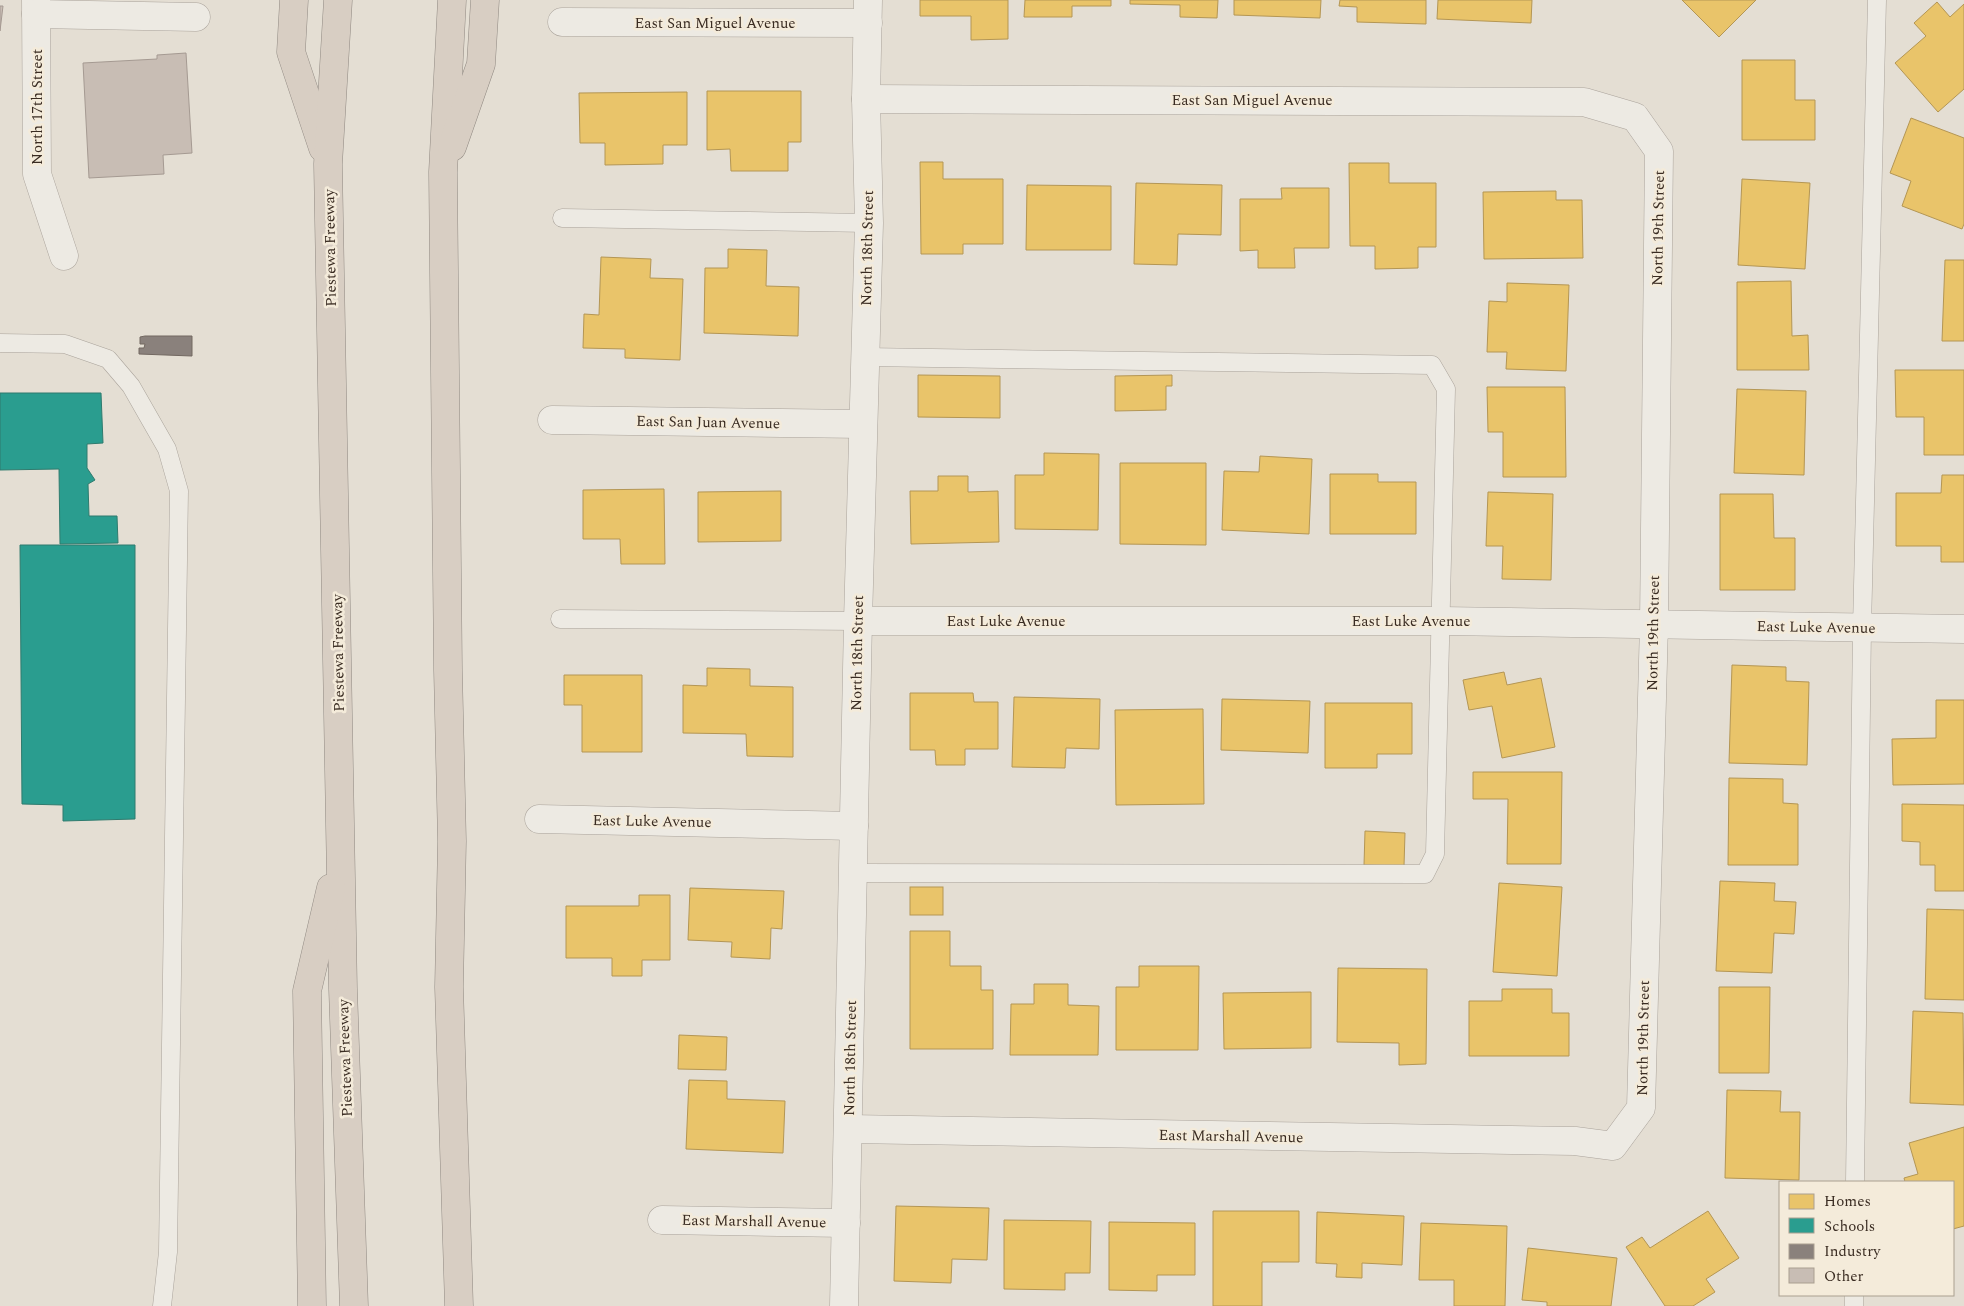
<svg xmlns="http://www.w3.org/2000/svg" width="1964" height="1306" font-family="Spectral,serif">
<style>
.homes{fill:#e9c46a;stroke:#b49654}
.schools{fill:#2a9d8f;stroke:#2f7b6e}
.industry{fill:#8a817c;stroke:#726861}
.building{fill:#c8bdb4;stroke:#a59a92}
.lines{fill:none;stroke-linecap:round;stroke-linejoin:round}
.lane-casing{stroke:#aaa39b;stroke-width:19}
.street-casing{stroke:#aaa39b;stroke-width:29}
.highway-casing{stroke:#908982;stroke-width:29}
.lane{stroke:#edeae3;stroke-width:18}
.street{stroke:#edeae3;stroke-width:28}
.highway{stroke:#d8cec3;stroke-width:28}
.labels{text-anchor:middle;stroke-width:5;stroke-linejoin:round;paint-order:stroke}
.street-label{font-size:15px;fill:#3a2c22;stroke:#f4ebda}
</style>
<rect width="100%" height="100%" fill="#e4ded3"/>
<g class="homes">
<polygon points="920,0 1008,0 1008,39 971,40 971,16 920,16"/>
<polygon points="1025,0 1111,0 1111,6 1072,6 1072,17 1024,17"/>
<polygon points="1130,0 1218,0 1217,18 1180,17 1180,5 1130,4"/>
<polygon points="1234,0 1321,0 1320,18 1234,15"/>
<polygon points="1340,0 1426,0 1426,24 1357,22 1357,7 1339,6"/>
<polygon points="1438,0 1532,0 1531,23 1437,19"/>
<polygon points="1682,0 1756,0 1719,37"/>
<polygon points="1937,2 1950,17 1964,4 1964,89 1938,112 1895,63 1926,36 1914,23"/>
<polygon points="1742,60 1795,60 1795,100 1815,100 1815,140 1742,140"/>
<polygon points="707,91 801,91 801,142 788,142 788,171 731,171 730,149 707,150"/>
<polygon points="687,92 687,145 663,145 663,164 605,165 605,143 580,143 579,93"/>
<polygon points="1911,118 1964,138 1964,224 1962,229 1902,206 1911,181 1890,173"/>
<polygon points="920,162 943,162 943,179 1003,179 1003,244 963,244 963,254 921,254"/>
<polygon points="1349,163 1389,163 1389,183 1436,183 1436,247 1418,247 1418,268 1375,269 1375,246 1350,246"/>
<polygon points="1742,179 1810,183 1805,269 1738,265"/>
<polygon points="1136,183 1222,185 1221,235 1178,234 1177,265 1134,264"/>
<polygon points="1027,185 1111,186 1111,250 1026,250"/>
<polygon points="1281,188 1329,188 1329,248 1294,248 1295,268 1258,268 1258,250 1240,251 1240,199 1282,199"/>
<polygon points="1556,191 1556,200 1582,200 1583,258 1484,259 1483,192"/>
<polygon points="728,249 767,250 766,286 799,287 798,336 704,333 705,268 728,268"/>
<polygon points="601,257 651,259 650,278 683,279 680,360 625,358 625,349 583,348 584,314 599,315"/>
<polygon points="1945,260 1964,260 1964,341 1942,341"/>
<polygon points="1791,281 1792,336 1808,335 1809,370 1737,370 1737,282"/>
<polygon points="1507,283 1569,285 1566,371 1506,369 1507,352 1487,352 1489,301 1507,302"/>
<polygon points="1895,370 1964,370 1964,455 1924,455 1924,417 1896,417"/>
<polygon points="918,375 1000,376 1000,418 918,417"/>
<polygon points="1172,375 1172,386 1166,386 1166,410 1115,411 1115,376"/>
<polygon points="1487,387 1565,387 1566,477 1503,477 1503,432 1488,432"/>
<polygon points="1737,389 1806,391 1804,475 1734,473"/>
<polygon points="1044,453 1099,454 1098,530 1015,529 1015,475 1044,475"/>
<polygon points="1260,456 1312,459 1309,534 1222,530 1224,471 1259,472"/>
<polygon points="1120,463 1206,463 1206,545 1120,544"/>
<polygon points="1330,474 1378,474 1378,482 1416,482 1416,534 1330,534"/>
<polygon points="1942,475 1964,475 1964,562 1941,562 1941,546 1896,546 1896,493 1941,493"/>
<polygon points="938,476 968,476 968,492 998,491 999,542 911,544 910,491 938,491"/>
<polygon points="664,489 665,564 621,564 620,539 583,539 583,490"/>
<polygon points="781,491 781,541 698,542 698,492"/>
<polygon points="1488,492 1553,494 1551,580 1502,579 1503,546 1486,546"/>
<polygon points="1720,494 1773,494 1774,538 1795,538 1795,590 1720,590"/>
<polygon points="1732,665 1786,667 1786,681 1809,682 1807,765 1729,763"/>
<polygon points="707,668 750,669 750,686 793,687 793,757 747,756 746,734 683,733 683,685 707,686"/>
<polygon points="1504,672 1507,685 1541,678 1555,747 1502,758 1492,706 1469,710 1463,680"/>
<polygon points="564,675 642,675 642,752 582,752 582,705 564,705"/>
<polygon points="910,693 973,693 974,702 998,702 998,749 965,749 965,765 936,765 935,750 910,750"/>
<polygon points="1014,697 1100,699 1099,749 1066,748 1065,768 1012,767"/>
<polygon points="1222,699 1310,701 1308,753 1221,750"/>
<polygon points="1936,700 1964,700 1964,784 1893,785 1892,739 1936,738"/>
<polygon points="1325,703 1412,703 1412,754 1377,754 1377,768 1325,768"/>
<polygon points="1203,709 1204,804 1116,805 1115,710"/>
<polygon points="1473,772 1562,772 1561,864 1507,864 1508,799 1473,799"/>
<polygon points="1729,778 1783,779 1783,803 1798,804 1798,865 1728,865"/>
<polygon points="1902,804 1964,805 1964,891 1935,891 1935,865 1920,865 1920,842 1902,841"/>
<polygon points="1365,831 1405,833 1404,866 1364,865"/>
<polygon points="1720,881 1775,883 1774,901 1796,902 1794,934 1774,933 1772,973 1716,971"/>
<polygon points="1499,883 1562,887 1557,976 1493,972"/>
<rect x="910" y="887" width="33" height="28"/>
<polygon points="690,888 784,891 782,929 771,928 770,959 731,957 732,942 688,940"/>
<polygon points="639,895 670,895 670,960 642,960 642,976 612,976 612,958 566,958 566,906 639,906"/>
<polygon points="1927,909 1964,910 1964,1000 1925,999"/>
<polygon points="910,931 950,931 950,966 981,966 981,990 993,990 993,1049 910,1049"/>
<polygon points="1139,966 1199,966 1198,1050 1116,1050 1116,987 1139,987"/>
<polygon points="1338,968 1427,969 1426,1064 1399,1065 1399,1043 1337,1042"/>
<polygon points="1034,984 1068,984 1068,1005 1099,1006 1098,1055 1010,1055 1011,1004 1034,1004"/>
<polygon points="1719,987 1770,987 1769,1073 1719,1073"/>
<polygon points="1502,989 1552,989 1552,1013 1569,1013 1569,1056 1469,1056 1469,1001 1502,1001"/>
<polygon points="1311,992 1311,1048 1224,1049 1223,993"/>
<polygon points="1913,1011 1963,1013 1964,1105 1910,1103"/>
<polygon points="679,1035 727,1037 726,1070 678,1069"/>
<polygon points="689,1080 727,1081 727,1099 785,1101 783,1153 686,1149"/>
<polygon points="1727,1090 1781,1091 1780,1112 1800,1112 1799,1180 1725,1178"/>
<polygon points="1964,1127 1964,1226 1953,1229 1953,1182 1905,1182 1904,1178 1918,1174 1909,1143"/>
<polygon points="896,1206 989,1208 987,1260 952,1259 951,1283 894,1281"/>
<polygon points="1213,1211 1299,1211 1299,1262 1262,1262 1262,1306 1213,1306"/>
<polygon points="1708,1211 1739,1258 1706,1279 1715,1292 1693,1306 1665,1306 1626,1247 1642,1237 1650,1248"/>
<polygon points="1317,1212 1404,1216 1402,1265 1362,1263 1362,1278 1336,1277 1337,1264 1316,1263"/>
<polygon points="1004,1220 1091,1221 1090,1273 1065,1273 1065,1290 1004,1289"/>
<polygon points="1109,1222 1195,1223 1195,1275 1157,1275 1157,1291 1109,1290"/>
<polygon points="1421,1223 1507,1226 1505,1306 1454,1306 1454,1280 1419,1280"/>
<polygon points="1528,1248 1617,1258 1611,1306 1547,1306 1547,1302 1522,1300"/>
</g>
<g class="schools">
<polygon points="0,393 101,393 103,443 87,444 87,468 95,480 88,484 89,516 117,516 118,543 60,544 59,469 0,470"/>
<polygon points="20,545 135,545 135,819 63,821 63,805 22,804"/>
</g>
<polygon class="industry" points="145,336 192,336 192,356 139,354 139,348 144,348 145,344 140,344 140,337"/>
<g class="building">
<polygon points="0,6 3,6 0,31"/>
<polygon points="186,53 192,153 163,155 164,174 89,178 83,63 157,59 157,55"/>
</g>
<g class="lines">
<g class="lane-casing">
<g id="lane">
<polyline points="562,218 869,223"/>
<polyline points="0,343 65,344 108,359 131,386 167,449 179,491 168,1252 162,1306"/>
<polyline points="560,619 858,621"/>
<polyline points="854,873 1425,874 1435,854 1446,389 1432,365 864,357"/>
<polyline points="1855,1182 1862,628 1877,0"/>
<polyline points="1854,1306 1854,1295"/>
</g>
</g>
<g class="street-casing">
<g id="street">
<polyline points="36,0 37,174 64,256"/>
<polyline points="36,14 196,17"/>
<polyline points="562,22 868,23"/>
<polyline points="552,420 863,424"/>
<polyline points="858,621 1442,621 1964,629"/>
<polyline points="539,819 854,826"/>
<polyline points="849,1129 1575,1141 1613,1146 1641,1108 1654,624 1659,151 1635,117 1584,102 866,99"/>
<polyline points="662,1220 846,1223"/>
<polyline points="844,1306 858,621 869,223 866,99 868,0"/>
</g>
</g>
<g class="highway-casing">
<g id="highway">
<polyline points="294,0 291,52 323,148"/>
<polyline points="338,0 328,164 343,989 354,1306"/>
<polyline points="452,0 443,172 448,670 452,841 449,987 459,1306"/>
<polyline points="452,147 481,64 485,0"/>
<polyline points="312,1306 307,991 331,888"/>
</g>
</g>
<use href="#lane" class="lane"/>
<use href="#street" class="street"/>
<use href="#highway" class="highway"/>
</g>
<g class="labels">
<g class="street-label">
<text x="715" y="28">East San Miguel Avenue</text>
<text x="1252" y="105">East San Miguel Avenue</text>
<text transform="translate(37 107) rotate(-90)" y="5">North 17th Street</text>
<text transform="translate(1658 228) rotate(-89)" y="5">North 19th Street</text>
<text transform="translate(330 248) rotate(-91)" y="5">Piestewa Freeway</text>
<text transform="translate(867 248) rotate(-89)" y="5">North 18th Street</text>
<text transform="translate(708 422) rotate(1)" y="5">East San Juan Avenue</text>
<text x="1006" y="626">East Luke Avenue</text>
<text x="1411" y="626">East Luke Avenue</text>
<text transform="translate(1816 627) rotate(1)" y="5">East Luke Avenue</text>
<text transform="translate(1653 633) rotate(-89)" y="5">North 19th Street</text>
<text transform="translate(338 653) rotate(-91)" y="5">Piestewa Freeway</text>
<text transform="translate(857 653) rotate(-89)" y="5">North 18th Street</text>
<text transform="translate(652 821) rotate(1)" y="5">East Luke Avenue</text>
<text transform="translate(1643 1038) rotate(-89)" y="5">North 19th Street</text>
<text transform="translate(345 1058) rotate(-92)" y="5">Piestewa Freeway</text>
<text transform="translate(850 1058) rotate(-89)" y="5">North 18th Street</text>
<text transform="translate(1231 1136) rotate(1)" y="5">East Marshall Avenue</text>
<text transform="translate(754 1221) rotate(1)" y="5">East Marshall Avenue</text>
</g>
</g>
<rect x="1779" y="1181" width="175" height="115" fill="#f4ebda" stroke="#aa9f90"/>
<rect x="1789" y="1194" width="25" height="15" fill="#e9c46a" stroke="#aa9f90"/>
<text x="1824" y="1206" font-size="15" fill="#3a2c22">Homes</text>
<rect x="1789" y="1218" width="25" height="15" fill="#2a9d8f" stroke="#aa9f90"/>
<text x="1824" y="1231" font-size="15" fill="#3a2c22">Schools</text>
<rect x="1789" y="1244" width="25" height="15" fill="#8a817c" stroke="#aa9f90"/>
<text x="1824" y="1256" font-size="15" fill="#3a2c22">Industry</text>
<rect x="1789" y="1268" width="25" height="15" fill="#c8bdb4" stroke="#aa9f90"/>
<text x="1824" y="1281" font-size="15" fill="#3a2c22">Other</text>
</svg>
